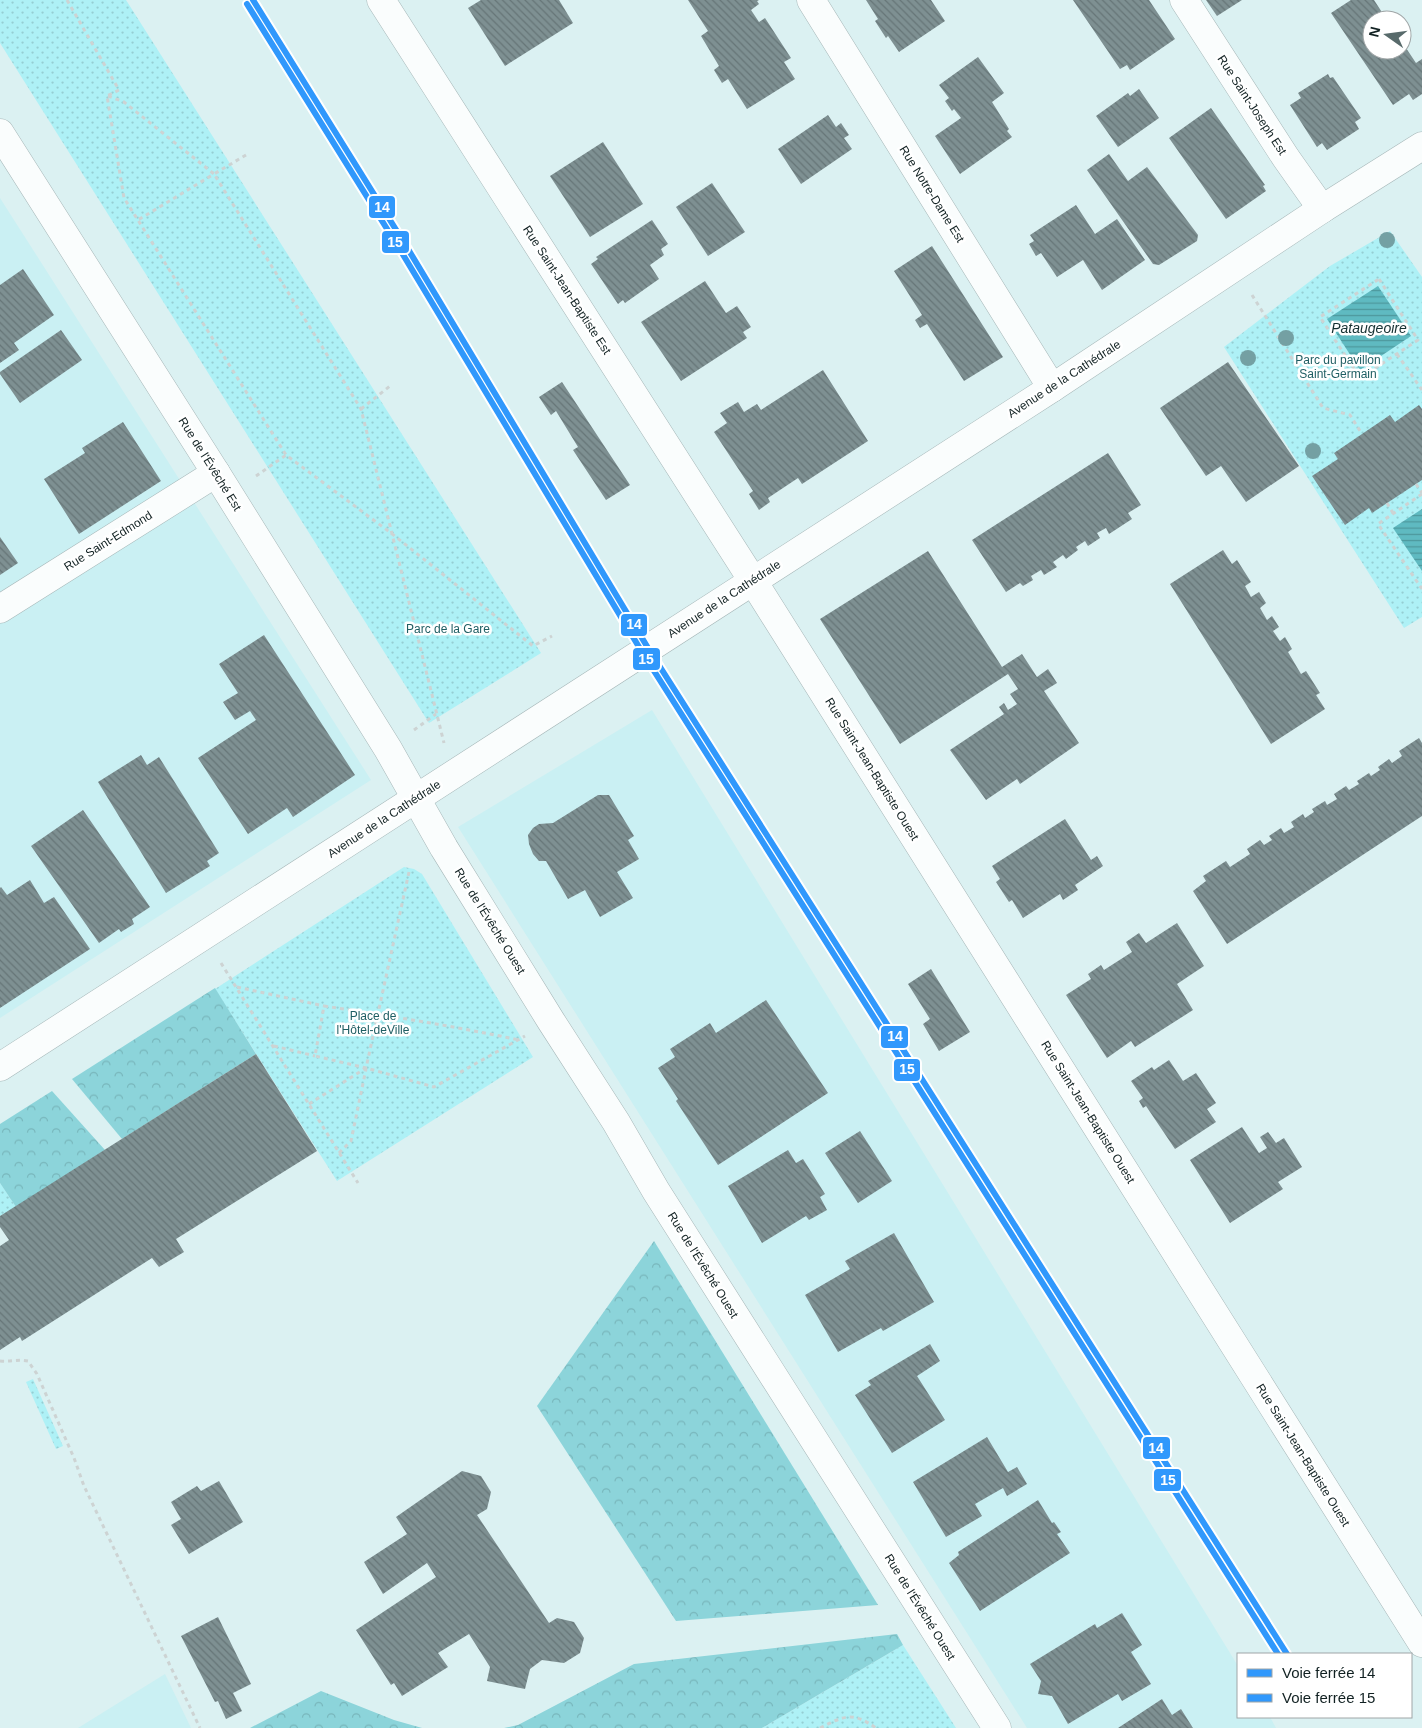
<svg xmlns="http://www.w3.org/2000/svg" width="1422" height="1728" font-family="Helvetica,sans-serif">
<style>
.built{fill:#caf0f3}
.grass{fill:url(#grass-dots)}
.forest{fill:url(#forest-crowns)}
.water{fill:url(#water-rules)}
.building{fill:url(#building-back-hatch)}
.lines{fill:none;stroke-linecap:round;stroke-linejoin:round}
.street-casing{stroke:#a6b7b8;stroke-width:29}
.secondary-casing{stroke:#a6b7b8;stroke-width:29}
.path{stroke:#cdd3d3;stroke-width:3;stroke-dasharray:4 4;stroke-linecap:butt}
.street{stroke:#fafdfd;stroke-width:28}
.secondary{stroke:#fafdfd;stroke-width:28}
.rail-1-casing{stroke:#fff;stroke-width:10}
.rail-2-casing{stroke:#fff;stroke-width:10}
.rail-1{stroke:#3098fc;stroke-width:6}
.rail-2{stroke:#3098fc;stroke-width:6}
.tree{fill:#74a0a3}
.labels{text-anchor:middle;stroke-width:5;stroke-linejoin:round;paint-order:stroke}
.street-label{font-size:12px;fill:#112122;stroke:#fff}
.park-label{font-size:12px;fill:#1f5e63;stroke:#fff}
.water-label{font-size:14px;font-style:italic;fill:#163032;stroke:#fff}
.line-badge{stroke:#fff;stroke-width:2}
.badge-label{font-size:14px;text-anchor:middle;font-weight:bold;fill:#fff}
</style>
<defs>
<pattern id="grass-dots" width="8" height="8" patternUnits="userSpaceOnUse" patternTransform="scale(1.25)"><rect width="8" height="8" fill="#aef1f6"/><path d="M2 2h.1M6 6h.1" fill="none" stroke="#95ced3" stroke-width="1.8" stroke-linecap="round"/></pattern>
<pattern id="forest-crowns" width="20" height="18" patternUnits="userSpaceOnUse" patternTransform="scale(1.25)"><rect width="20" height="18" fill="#8cd4da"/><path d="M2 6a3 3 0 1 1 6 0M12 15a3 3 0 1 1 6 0" fill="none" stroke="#78b6bb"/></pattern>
<pattern id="water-rules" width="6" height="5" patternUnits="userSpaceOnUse" patternTransform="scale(1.25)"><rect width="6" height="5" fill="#5fbac1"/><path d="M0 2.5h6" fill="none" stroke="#4d979c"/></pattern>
<pattern id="building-back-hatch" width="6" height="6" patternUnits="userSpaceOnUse" patternTransform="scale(1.25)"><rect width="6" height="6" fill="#7e9092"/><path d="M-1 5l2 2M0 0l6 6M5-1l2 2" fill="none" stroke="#667577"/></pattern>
</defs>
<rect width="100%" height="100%" fill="#dbf1f2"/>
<g class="built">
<polygon points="0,198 371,780 0,1018"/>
<polygon points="652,710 1238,1666 1238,1717 1270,1717 1276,1728 1027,1728 458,827"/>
<polygon points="165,1674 191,1728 78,1728"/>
</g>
<g class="grass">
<polygon points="0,0 126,0 541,653 429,723 0,43"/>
<polygon points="1390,231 1422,277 1422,617 1404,628 1224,347 1330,266"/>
<polygon points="404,867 414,869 422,874 533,1057 337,1181 215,989"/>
<polygon points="0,1183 16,1207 0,1216"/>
<polygon points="33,1379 63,1446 56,1449 26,1382"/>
<polygon points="903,1645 956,1728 762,1728"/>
</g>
<g class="forest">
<polygon points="215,988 256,1054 122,1139 72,1079"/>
<polygon points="52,1091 105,1150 16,1207 0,1183 0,1124"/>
<polygon points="654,1241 878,1605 676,1621 537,1406"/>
<polygon points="897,1634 903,1645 762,1728 504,1728 518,1725 634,1664"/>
<polygon points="321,1691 394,1720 422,1728 250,1728"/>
</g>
<g class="water">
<polygon points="1378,286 1411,336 1360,370 1327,319"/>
<polygon points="1422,509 1422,571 1393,528"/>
</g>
<g class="building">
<polygon points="481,0 559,0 573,23 505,66 468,8"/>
<polygon points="688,0 759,0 757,1 759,4 751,10 759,22 765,18 791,58 784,62 795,79 747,109 728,79 722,83 714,70 719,66 701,36 708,31"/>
<polygon points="866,0 931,0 945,21 899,52 888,36 886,38 875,21 878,19"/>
<polygon points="1073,0 1149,0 1175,39 1130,70 1127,65 1120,69"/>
<polygon points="1206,0 1242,0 1217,16"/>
<polygon points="1351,0 1374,0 1387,20 1372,20 1372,50 1402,50 1402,42 1416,63 1422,59 1422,94 1413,100 1409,94 1393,105 1331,13"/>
<polygon points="978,57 1004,93 992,102 1009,129 1007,131 1012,137 960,174 935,136 961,118 954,109 952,111 945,101 949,98 939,85"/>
<polygon points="1328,74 1330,78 1333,77 1361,118 1355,122 1359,129 1327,150 1322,143 1317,147 1290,105 1301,98 1298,93"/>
<polygon points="1139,89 1159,118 1118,147 1096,116 1128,93 1130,96"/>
<polygon points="1211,108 1265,185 1263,186 1266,191 1226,219 1169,138"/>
<polygon points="828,115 836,127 841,123 849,135 844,138 852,149 801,184 778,149"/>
<polygon points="603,142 643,204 590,237 550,176"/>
<polygon points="1109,154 1128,181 1147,167 1198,235 1197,241 1159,265 1153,264 1087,170"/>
<polygon points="712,183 745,232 708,256 676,207"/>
<polygon points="1076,205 1095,234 1117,219 1145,260 1102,290 1083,260 1057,277 1041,253 1036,256 1029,244 1034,241 1030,235"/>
<polygon points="652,220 668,244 661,249 664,255 650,265 659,279 625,303 623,300 618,304 591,264 598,259 596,257"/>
<polygon points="932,246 1003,357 964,381 927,324 920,328 915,320 922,315 894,271"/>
<polygon points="23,269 54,315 14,343 19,350 0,363 0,285"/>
<polygon points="705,281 726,313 737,306 751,327 743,332 747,338 681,381 641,322"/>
<polygon points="61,330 82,360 20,403 0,374 0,372"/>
<polygon points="1228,362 1299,466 1246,502 1221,466 1206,476 1160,408"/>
<polygon points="823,370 868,441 802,484 798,478 768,498 770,502 759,510 749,494 753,491 714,432 727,423 720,413 738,402 744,412 757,404 761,410"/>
<polygon points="562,382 630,485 606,500 573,450 578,447 556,411 551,415 539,397"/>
<polygon points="1419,405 1422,409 1422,480 1372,513 1369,508 1345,525 1312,476 1338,459 1334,453 1390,415 1395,422"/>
<polygon points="123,422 161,481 79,534 44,479 85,453 82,448"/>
<polygon points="1108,453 1141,505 1128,513 1132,519 1109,534 1106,528 1097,533 1100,538 1088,546 1085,541 1076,547 1078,550 1066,559 1063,555 1053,562 1057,567 1044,575 1041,570 1031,576 1033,580 1023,586 1020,583 1006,592 972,540"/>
<polygon points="0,537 18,563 0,575"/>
<polygon points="1223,550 1232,564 1237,560 1251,582 1245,586 1251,597 1259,592 1266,603 1260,608 1267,620 1272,616 1279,627 1273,631 1280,641 1285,637 1292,649 1288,652 1301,674 1306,671 1320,693 1316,695 1325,709 1271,744 1170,584"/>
<polygon points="928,551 1002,667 1022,654 1037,677 1048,669 1057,683 1044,691 1079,743 1020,784 1017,779 986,800 950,750 1004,714 999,707 1004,703 1008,710 1017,704 1010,694 1018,689 1008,674 900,744 820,619"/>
<polygon points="264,635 355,775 293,817 287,808 248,834 198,758 256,720 250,711 235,720 223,702 238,693 219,664"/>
<polygon points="1419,738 1422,743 1422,816 1227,944 1193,891 1206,881 1203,876 1226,861 1230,867 1250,854 1247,849 1260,840 1264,845 1272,840 1269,836 1281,828 1284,833 1294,827 1291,822 1303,814 1305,818 1314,812 1312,809 1325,801 1327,805 1337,799 1334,794 1346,786 1349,790 1359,784 1357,781 1369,773 1371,776 1380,770 1378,767 1389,759 1392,763 1402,756 1399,751"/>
<polygon points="141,755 147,765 159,757 219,853 207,861 210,866 166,893 98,782"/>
<polygon points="598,795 609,795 634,836 628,840 639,859 617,872 633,898 600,917 585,890 568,899 546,861 539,861 533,854 529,844 528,835 533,828 539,824 553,823"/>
<polygon points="83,810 150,907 132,919 134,924 121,932 119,929 99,943 31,846"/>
<polygon points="1065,819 1091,860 1097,856 1103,866 1075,885 1078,890 1063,900 1060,894 1023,918 1012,900 1009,902 996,882 1000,879 992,866"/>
<polygon points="30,880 44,903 54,897 90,949 0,1008 0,888 1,887 7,895"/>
<polygon points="1177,923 1204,966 1177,984 1193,1010 1135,1047 1131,1041 1107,1058 1066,995 1091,979 1088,974 1101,965 1104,970 1132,952 1126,942 1139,933 1146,943"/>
<polygon points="931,969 970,1032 939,1051 923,1024 930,1019 908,984"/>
<polygon points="766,1000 828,1093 718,1165 676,1101 678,1099 658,1068 675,1057 670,1049 710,1023 716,1033"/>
<polygon points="256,1054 317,1151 176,1239 184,1252 159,1267 152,1258 22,1341 20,1337 0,1350 0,1246 9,1240 0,1227 0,1216"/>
<polygon points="1169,1060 1183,1081 1196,1073 1216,1103 1207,1109 1216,1122 1175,1149 1146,1106 1143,1108 1139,1101 1143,1098 1131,1081 1152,1067 1154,1070"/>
<polygon points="1242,1127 1259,1153 1267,1148 1260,1137 1268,1132 1276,1143 1284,1138 1302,1167 1278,1182 1283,1189 1230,1223 1190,1160"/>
<polygon points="860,1131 892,1181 858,1203 825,1153"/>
<polygon points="788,1150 796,1163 803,1159 825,1194 820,1197 827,1210 809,1220 806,1216 762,1243 728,1186"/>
<polygon points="894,1233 934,1302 883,1331 881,1328 838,1352 805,1295 850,1269 845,1261"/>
<polygon points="930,1344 940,1361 917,1376 945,1420 892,1453 855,1395 871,1385 868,1381"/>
<polygon points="987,1437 1008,1472 1017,1467 1027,1484 1007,1496 1003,1488 975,1504 982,1516 946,1537 913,1482"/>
<polygon points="462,1471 481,1476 491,1492 487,1509 477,1515 549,1623 557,1618 574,1622 584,1638 580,1653 564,1663 542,1660 530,1669 525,1689 487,1681 490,1667 469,1634 438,1653 448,1667 402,1696 394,1683 391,1685 356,1630 436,1577 427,1563 383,1594 364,1562 407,1534 396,1517"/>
<polygon points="219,1481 243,1522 189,1554 171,1525 181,1519 171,1502 197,1486 201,1491"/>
<polygon points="1038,1500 1052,1523 1054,1522 1061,1532 1057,1534 1070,1553 980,1611 949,1563 959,1555 958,1552"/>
<polygon points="1122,1613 1142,1645 1131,1652 1151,1684 1122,1701 1118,1694 1068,1724 1052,1696 1038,1694 1041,1681 1030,1664 1095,1624 1097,1628"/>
<polygon points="218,1617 251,1684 233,1693 242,1711 226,1719 218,1701 215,1702 181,1636"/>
<polygon points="1162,1699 1172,1715 1181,1709 1193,1728 1118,1728"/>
</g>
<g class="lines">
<g class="street-casing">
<g id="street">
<polyline points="811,0 1052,388"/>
<polyline points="1184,0 1286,158 1322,209"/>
<polyline points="0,609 216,473"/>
</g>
</g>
<g class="secondary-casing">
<g id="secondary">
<polyline points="381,0 753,581 1422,1643"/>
<polyline points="0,133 216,473 388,749 444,848 551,1021 616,1122 656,1191 997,1728"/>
<polyline points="0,1067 1052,388 1322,209 1422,146"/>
</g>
</g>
<g class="path">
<polyline points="67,0 119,90 107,96 124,198 286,455 391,533 533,646 552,636"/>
<polyline points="108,96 124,102 214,174 138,220"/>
<polyline points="246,155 214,174 361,409 444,743"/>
<polygon points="1379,279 1418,340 1360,378 1320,317"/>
<polyline points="1252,295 1323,408 1350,415 1362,434"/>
<polyline points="1397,354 1422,390"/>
<polyline points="361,409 390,386"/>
<polyline points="256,476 286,455"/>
<polyline points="1416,484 1422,493"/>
<polyline points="1422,494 1378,524 1422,589"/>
<polyline points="1387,503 1393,513"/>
<polyline points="414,730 436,714"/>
<path d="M409 872 366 1068 315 1056 324 1006C389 1016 454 1026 519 1040"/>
<polyline points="221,963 358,1183"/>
<polyline points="237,987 324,1006"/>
<polyline points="274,1046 315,1056"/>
<polyline points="309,1104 366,1068 434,1087 525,1036"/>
<polyline points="339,1153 351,1141 366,1069"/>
<path d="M0 1361C10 1362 18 1359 28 1361L37 1374 74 1458 84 1486 200 1728"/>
<path d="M820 1728C844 1716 852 1711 876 1728"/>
</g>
<use href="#street" class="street"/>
<use href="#secondary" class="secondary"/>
<g class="rail-1-casing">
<polyline id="rail-1" points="253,0 408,249 648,648 1287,1654"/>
</g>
<g class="rail-2-casing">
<polyline id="rail-2" points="247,4 402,253 642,652 1278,1654"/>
</g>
<use href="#rail-1" class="rail-1"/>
<use href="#rail-2" class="rail-2"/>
</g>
<g class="tree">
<circle cx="1387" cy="240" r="8"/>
<circle cx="1286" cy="338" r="8"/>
<circle cx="1248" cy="358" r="8"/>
<circle cx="1313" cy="451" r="8"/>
</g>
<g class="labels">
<g class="street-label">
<text transform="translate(1252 105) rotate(57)" y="4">Rue Saint-Joseph Est</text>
<text transform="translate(932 194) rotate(58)" y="4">Rue Notre-Dame Est</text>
<text transform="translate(567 290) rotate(57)" y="4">Rue Saint-Jean-Baptiste Est</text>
<text transform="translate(1064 379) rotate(-33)" y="4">Avenue de la Cathédrale</text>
<text transform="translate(210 464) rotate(58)" y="4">Rue de l'Évêché Est</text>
<text transform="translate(108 541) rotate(-32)" y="4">Rue Saint-Edmond</text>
<text transform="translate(724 599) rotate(-33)" y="4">Avenue de la Cathédrale</text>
<text transform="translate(872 769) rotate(58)" y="4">Rue Saint-Jean-Baptiste Ouest</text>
<text transform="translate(384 819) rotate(-33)" y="4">Avenue de la Cathédrale</text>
<text transform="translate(490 921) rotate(58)" y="4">Rue de l'Évêché Ouest</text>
<text transform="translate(1088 1112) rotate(58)" y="4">Rue Saint-Jean-Baptiste Ouest</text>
<text transform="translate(703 1265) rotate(58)" y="4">Rue de l'Évêché Ouest</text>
<text transform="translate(1303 1455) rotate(58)" y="4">Rue Saint-Jean-Baptiste Ouest</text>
<text transform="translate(920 1607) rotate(58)" y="4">Rue de l'Évêché Ouest</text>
</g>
<g class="park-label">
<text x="1338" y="364">Parc du pavillon<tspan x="1338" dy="14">Saint-Germain</tspan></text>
<text x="448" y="633">Parc de la Gare</text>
<text x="373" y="1020">Place de<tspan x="373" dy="14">l'Hôtel-deVille</tspan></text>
</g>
<g class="water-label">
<text x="1369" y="333">Pataugeoire</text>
</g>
</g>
<g class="line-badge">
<rect x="368" y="195" width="28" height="24" rx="5" fill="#3098fc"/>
<rect x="381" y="230" width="29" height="24" rx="5" fill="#3098fc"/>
<rect x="620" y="613" width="28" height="24" rx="5" fill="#3098fc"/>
<rect x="632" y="647" width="29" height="24" rx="5" fill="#3098fc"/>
<rect x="880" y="1025" width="29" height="24" rx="5" fill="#3098fc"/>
<rect x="893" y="1058" width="28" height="24" rx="5" fill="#3098fc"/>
<rect x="1142" y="1436" width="29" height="24" rx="5" fill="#3098fc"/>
<rect x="1153" y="1468" width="29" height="24" rx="5" fill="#3098fc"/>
</g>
<g class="badge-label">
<text x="382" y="212">14</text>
<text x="395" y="247">15</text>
<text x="634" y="629">14</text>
<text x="646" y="664">15</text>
<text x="895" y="1041">14</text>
<text x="907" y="1074">15</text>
<text x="1156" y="1453">14</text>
<text x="1168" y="1485">15</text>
</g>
<rect x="1237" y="1653" width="175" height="65" fill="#ffffff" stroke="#a0a6a7"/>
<rect x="1247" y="1669" width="25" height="8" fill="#3098fc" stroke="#a0a6a7"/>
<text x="1282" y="1678" font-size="15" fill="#112122">Voie ferrée 14</text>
<rect x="1247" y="1694" width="25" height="8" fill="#3098fc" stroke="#a0a6a7"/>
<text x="1282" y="1703" font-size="15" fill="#112122">Voie ferrée 15</text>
<g transform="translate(1387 35) rotate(284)"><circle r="24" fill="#ffffff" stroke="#a0a6a7"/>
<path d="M0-4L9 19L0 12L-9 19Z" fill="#586a6b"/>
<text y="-8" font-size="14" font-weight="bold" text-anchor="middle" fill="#112122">N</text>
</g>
</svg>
